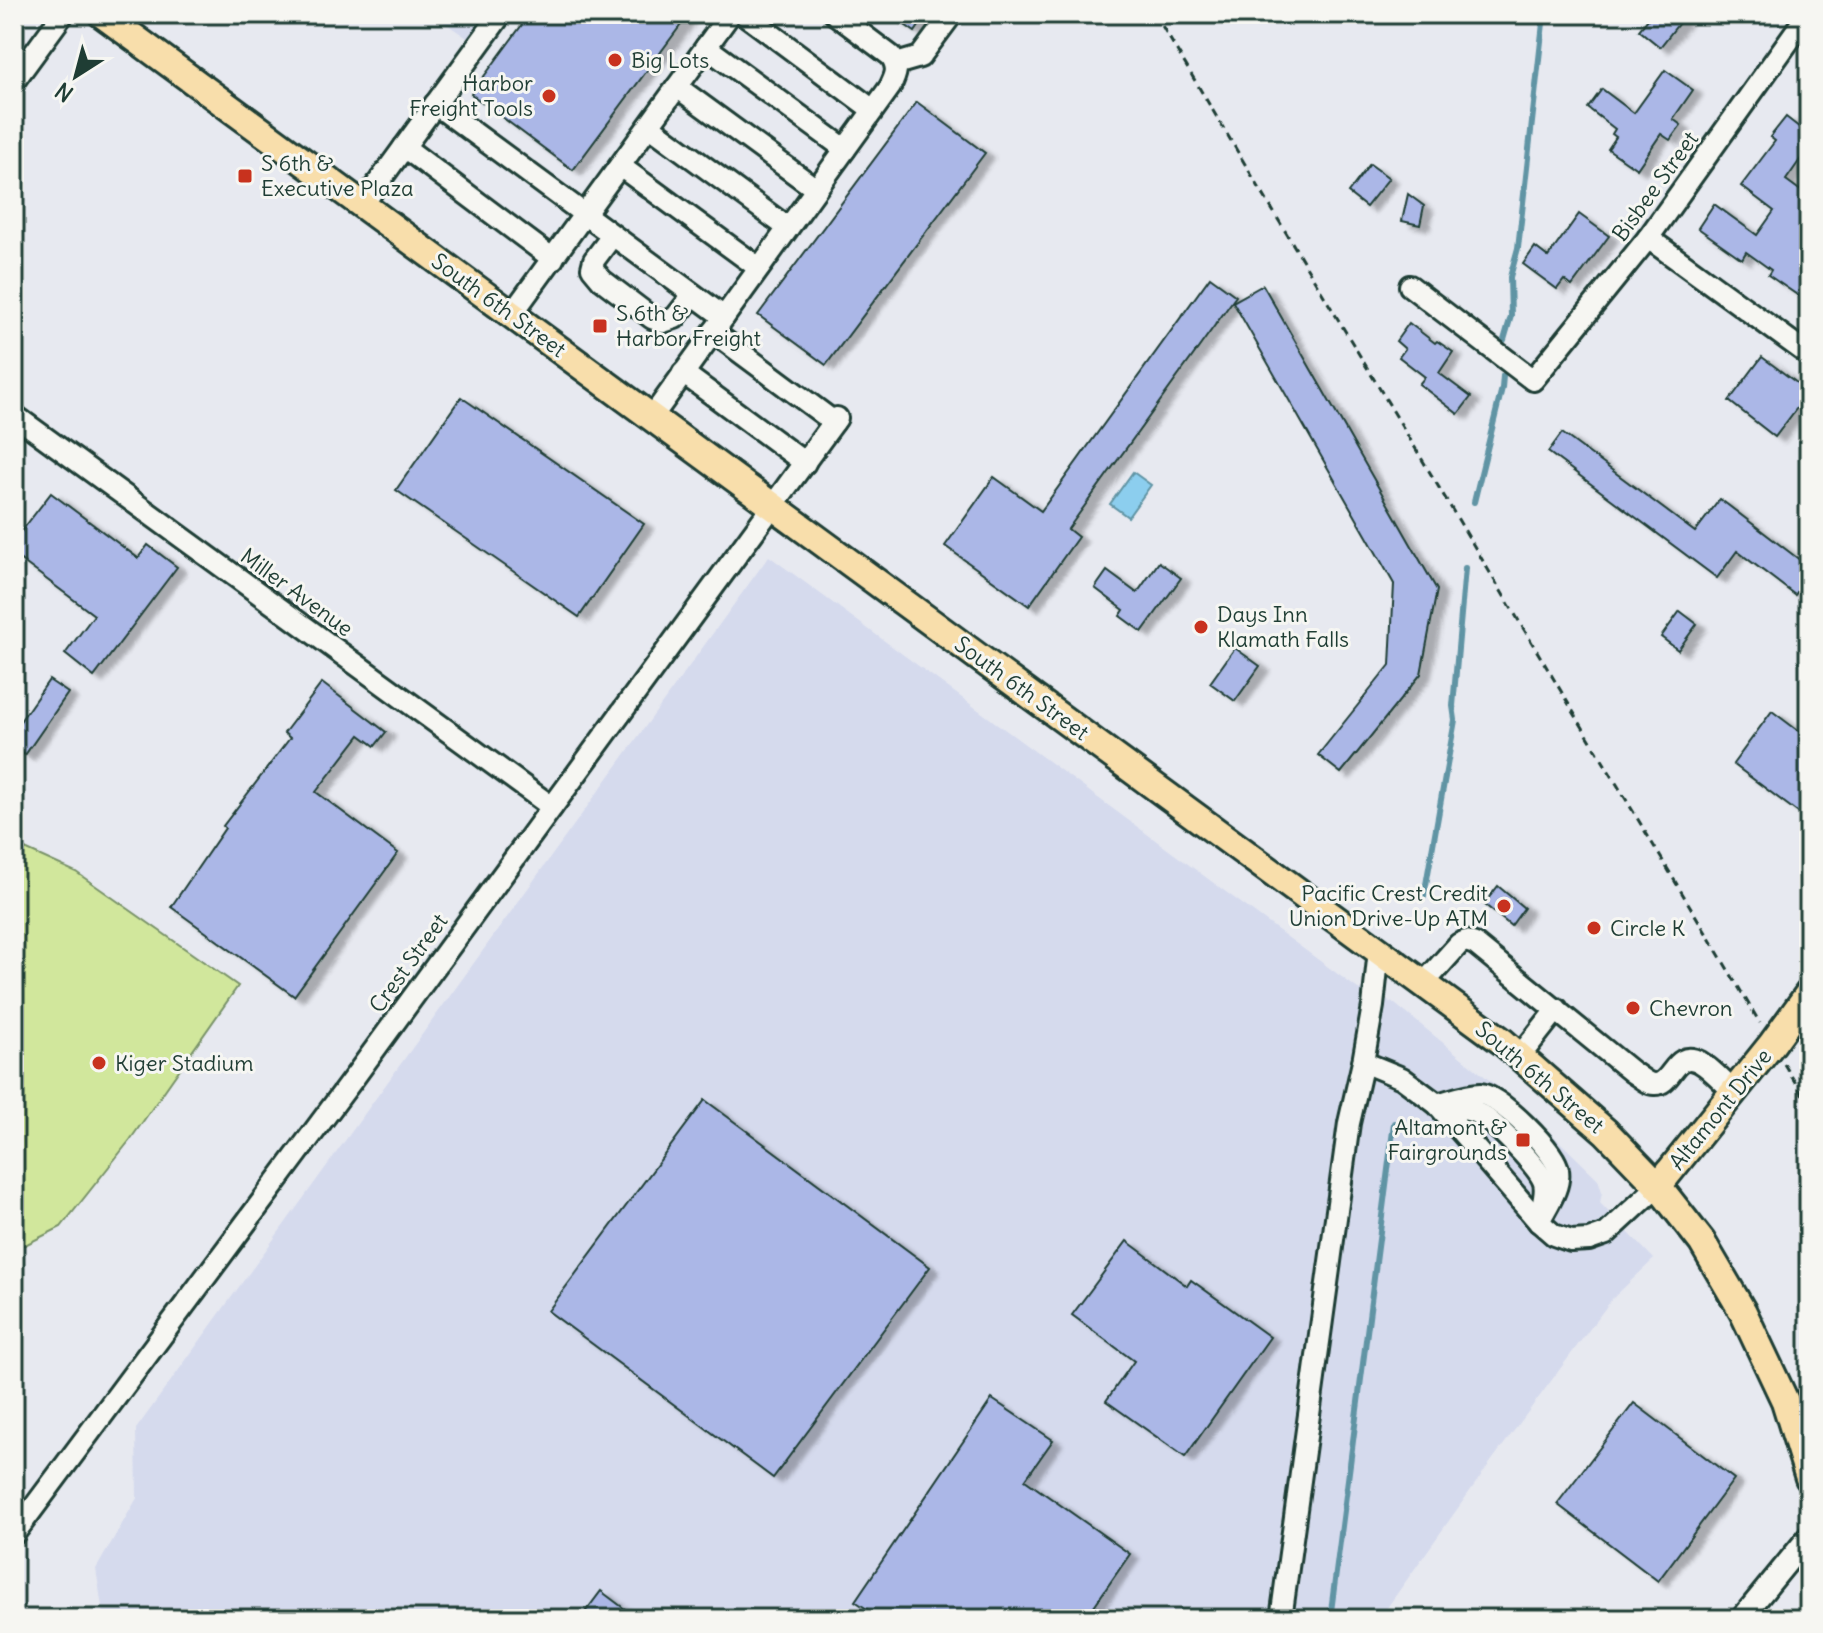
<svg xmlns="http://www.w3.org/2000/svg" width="1823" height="1633" font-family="Delius,sans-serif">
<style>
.built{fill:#d5daed}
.green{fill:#d1e79c;stroke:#789268;stroke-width:2}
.water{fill:#8cceee;stroke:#6094a4;stroke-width:2}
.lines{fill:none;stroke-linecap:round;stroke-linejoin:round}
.stream{stroke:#6094a4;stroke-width:6}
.building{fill:#abb7e7;stroke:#1f3d34;stroke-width:2;filter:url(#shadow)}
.minor-casing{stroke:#1f3d34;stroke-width:26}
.major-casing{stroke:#1f3d34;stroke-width:32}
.path{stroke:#1f3d34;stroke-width:3;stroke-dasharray:8 6;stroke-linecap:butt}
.minor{stroke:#f6f6f2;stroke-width:20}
.major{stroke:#f8deab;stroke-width:26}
.poi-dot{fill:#c8321e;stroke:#f6f6f2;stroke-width:3}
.labels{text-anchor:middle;stroke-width:6;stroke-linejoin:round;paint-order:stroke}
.poi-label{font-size:22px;fill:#1f3d34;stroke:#f6f6f2;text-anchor:start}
.street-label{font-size:22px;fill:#1f3d34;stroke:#f6f6f2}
</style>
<defs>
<filter id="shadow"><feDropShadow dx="9" dy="5" stdDeviation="2" flood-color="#0004"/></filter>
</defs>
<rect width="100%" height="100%" fill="#e7e9f0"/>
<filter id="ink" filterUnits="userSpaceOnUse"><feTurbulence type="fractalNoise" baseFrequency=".0125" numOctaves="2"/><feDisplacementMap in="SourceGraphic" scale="16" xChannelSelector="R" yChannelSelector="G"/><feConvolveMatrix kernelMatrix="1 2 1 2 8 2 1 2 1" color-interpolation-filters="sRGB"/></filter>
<g filter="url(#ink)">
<g class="built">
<polygon points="432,14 494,14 473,42"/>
<polygon points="769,556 1358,989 1395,1004 1530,1113 1598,1179 1602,1192 1600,1203 1654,1259 1612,1299 1490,1463 1379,1619 104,1619 96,1569 137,1498 136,1429"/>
</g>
<polygon class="green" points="14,844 76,872 238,986 130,1140 61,1227 25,1245 14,1246"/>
<polygon class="water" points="1133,472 1151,485 1128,517 1110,504"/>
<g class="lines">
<g class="stream">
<polyline points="1504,340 1511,316 1510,277 1518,248 1544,14"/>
<polyline points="1474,502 1502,388 1503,376"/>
<polyline points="1424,896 1455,720 1453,706 1465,568"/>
<polyline points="1330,1619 1394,1123"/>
</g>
</g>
<g class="building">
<polygon points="530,14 689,14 573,170 471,94"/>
<polygon points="889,14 927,14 915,32"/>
<polygon points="1652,14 1686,14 1660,47 1639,30"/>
<polygon points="1665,70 1693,90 1673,119 1681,125 1670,140 1661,134 1637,169 1608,149 1616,137 1612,134 1615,129 1588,108 1602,89 1634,113"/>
<polygon points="917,102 985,153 826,365 758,315"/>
<polygon points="1786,117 1809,135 1809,147 1786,180 1809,197 1809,303 1768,275 1771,270 1746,252 1742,259 1698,228 1714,204 1757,235 1774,211 1741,186 1775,141 1770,137"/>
<polygon points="1370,164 1389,178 1366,207 1348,193"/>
<polygon points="1408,194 1424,206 1420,225 1402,221"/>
<polygon points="1579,214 1609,236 1572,286 1564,280 1557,289 1523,264 1535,247 1548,257"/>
<polygon points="1210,277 1236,296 1068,529 1078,537 1029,606 945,546 994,477 1041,511"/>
<polygon points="1263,285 1437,590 1421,674 1341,773 1318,755 1390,665 1394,584 1233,302"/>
<polygon points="1409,323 1435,343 1437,341 1453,352 1439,373 1471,397 1458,414 1419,384 1425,377 1399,357 1405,349 1396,341"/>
<polygon points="1762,357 1809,392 1775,437 1729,401"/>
<polygon points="461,397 644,524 579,617 396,490"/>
<polygon points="1562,433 1695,532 1720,499 1809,567 1809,575 1795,595 1737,551 1717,578 1548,452"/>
<polygon points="51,493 138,558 148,545 177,567 94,677 65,654 94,615 14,555 14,541"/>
<polygon points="1159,562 1181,578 1142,632 1120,616 1124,610 1095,588 1107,571 1137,593"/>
<polygon points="1680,611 1697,624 1678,650 1661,637"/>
<polygon points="1235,648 1260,666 1235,701 1210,683"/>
<polygon points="49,680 68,693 25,755 14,747 14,730"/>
<polygon points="322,683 386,732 375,746 360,735 316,792 398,853 294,996 171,907 225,828 223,826 290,738 284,733"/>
<polygon points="1772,711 1809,739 1809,821 1733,764"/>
<polygon points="1498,886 1524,908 1511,926 1484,904"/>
<polygon points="705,1100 930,1267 773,1478 548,1311"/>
<polygon points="1127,1241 1187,1286 1191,1280 1270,1337 1185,1457 1106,1401 1134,1361 1072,1315"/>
<polygon points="992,1399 1053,1440 1025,1480 1130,1554 1085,1619 882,1619 855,1601"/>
<polygon points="1634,1403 1734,1479 1658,1581 1557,1504"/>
<polygon points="601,1591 638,1619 580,1619"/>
</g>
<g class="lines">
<g class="minor-casing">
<g id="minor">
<polyline points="744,14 873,110"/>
<polyline points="706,47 845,149"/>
<polyline points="896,64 920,57 952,14"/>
<polyline points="14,81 63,14"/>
<polyline points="677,87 816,189"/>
<polyline points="435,104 724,317"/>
<polyline points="649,126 788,228"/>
<polyline points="404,147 553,259"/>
<polyline points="620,166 759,268"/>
<polyline points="362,205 501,14"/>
<polyline points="612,236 594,260 592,268 602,280 652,318 663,322 675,318 693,295"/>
<polyline points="1648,238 1809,355"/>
<polyline points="1410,286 1533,380 1648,238 1808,14"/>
<polyline points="512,314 730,14"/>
<polyline points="713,332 834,422"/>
<polyline points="683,373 805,463"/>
<polyline points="14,415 552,807"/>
<path d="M652 417 890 87C896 75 899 68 891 56L835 14"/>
<path d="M1424 983 1459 944 1466 941 1475 944 1632 1072C1639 1076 1647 1084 1654 1084 1673 1086 1674 1048 1700 1062 1712 1069 1723 1082 1734 1092"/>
<polyline points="1520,1056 1557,1009"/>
<polyline points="1363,1062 1402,1078 1437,1104 1539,1222 1554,1235 1571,1241 1589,1240 1606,1234 1658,1186"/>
<path d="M1437 1104C1450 1101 1466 1094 1480 1094 1499 1095 1556 1152 1558 1170 1561 1188 1546 1207 1539 1222"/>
<path d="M1445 1105C1457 1108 1470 1109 1481 1115 1495 1123 1540 1168 1544 1183 1546 1191 1544 1199 1542 1207"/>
<polyline points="14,1534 356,1075 837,418"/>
<polyline points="1281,1619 1349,1123 1363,1062 1373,1006 1379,950"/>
<polyline points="1741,1619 1809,1536"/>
</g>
</g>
<g class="major-casing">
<g id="major">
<polyline points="102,14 1503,1042 1606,1132 1658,1186 1702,1242 1743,1312 1785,1401 1809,1478"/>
<polyline points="1658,1186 1772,1044 1809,993"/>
</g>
</g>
<g class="path">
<polyline points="1155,14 1760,1023"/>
<polyline points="1784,1064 1809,1105"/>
</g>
<use href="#minor" class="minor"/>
<use href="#major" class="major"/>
</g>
</g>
<g class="poi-dot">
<circle cx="615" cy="60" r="8"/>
<circle cx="549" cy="96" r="8"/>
<rect x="237" y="168" width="16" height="16" rx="4"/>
<rect x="592" y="318" width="16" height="16" rx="4"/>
<circle cx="1201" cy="627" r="8"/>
<circle cx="1504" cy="906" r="8"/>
<circle cx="1594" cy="928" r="8"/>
<circle cx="1633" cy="1008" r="8"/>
<circle cx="99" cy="1063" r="8"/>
<rect x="1515" y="1132" width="16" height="16" rx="4"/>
</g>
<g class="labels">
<g class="poi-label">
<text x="631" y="68">Big Lots</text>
<text x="533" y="91" text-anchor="end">Harbor<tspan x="533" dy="25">Freight Tools</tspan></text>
<text x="261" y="171">S 6th &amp;<tspan x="261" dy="25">Executive Plaza</tspan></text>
<text x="616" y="321">S 6th &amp;<tspan x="616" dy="25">Harbor Freight</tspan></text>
<text x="1217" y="622">Days Inn<tspan x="1217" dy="25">Klamath Falls</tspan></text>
<text x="1488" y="901" text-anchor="end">Pacific Crest Credit<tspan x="1488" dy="25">Union Drive-Up ATM</tspan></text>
<text x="1610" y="936">Circle K</text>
<text x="1649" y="1016">Chevron</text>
<text x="115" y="1071">Kiger Stadium</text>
<text x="1507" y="1135" text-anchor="end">Altamont &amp;<tspan x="1507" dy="25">Fairgrounds</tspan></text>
</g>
<g class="street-label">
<text transform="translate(1655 186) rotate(-54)" y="8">Bisbee Street</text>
<text transform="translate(499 305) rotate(36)" y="8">South 6th Street</text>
<text transform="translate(297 592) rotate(36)" y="8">Miller Avenue</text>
<text transform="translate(1022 688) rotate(36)" y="8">South 6th Street</text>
<text transform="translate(408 963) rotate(-54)" y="8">Crest Street</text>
<text transform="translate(1540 1077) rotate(40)" y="8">South 6th Street</text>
<text transform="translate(1720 1109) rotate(-51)" y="8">Altamont Drive</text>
</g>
</g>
<rect width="1823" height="1633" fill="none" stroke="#f6f6f2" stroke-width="48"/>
<rect x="24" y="24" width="1775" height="1585" fill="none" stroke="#1f3d34" stroke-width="3" filter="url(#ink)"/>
<g transform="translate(76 76) rotate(216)" stroke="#f6f6f2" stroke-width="6" paint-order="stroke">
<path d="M0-6L14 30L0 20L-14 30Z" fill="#1f3d34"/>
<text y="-12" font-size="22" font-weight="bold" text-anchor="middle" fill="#1f3d34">N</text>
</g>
</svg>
